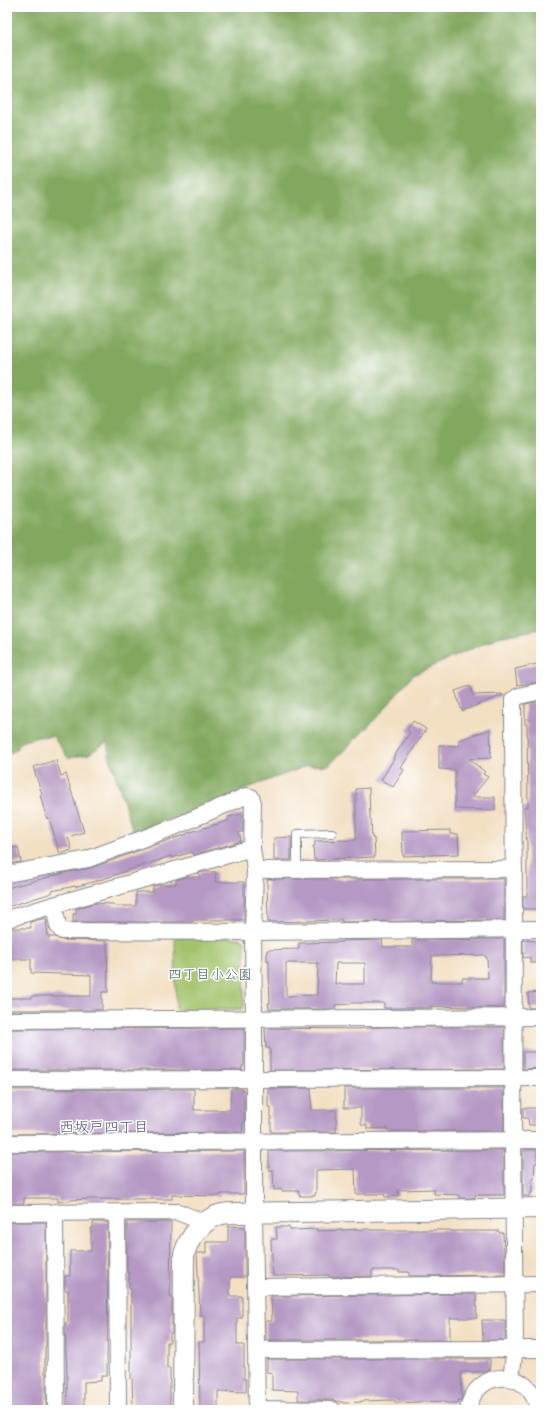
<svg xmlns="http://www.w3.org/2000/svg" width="548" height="1417" font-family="Sriracha,'Klee One',sans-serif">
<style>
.green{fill:#a3c26a;stroke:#5f7864}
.forest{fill:#82a85e;stroke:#4e6c5e}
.building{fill:#b599c4;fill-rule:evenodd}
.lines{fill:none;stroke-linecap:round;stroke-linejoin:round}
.service-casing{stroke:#878790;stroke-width:10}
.minor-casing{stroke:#878790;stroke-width:18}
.tertiary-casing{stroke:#878790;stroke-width:22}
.service{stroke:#fff;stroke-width:8}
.minor{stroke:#fff;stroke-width:16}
.tertiary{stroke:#fff;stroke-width:20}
.labels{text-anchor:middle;stroke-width:3;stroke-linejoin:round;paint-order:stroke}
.park-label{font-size:14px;fill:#4b6262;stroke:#fff}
.neighbourhood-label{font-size:15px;fill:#515482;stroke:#fff}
</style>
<rect width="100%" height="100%" fill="#fff"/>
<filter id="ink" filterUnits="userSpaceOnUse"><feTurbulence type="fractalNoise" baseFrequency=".025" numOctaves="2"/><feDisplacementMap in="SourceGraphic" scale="8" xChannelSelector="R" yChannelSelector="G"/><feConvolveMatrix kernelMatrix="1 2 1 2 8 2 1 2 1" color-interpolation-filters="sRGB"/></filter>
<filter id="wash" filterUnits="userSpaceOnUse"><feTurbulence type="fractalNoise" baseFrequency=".012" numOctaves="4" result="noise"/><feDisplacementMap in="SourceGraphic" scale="16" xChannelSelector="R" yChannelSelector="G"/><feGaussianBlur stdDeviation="0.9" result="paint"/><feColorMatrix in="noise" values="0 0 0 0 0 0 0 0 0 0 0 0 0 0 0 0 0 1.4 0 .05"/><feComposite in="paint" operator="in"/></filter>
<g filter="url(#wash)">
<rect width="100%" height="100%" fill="#f3dfc2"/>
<polygon class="green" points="175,937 240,938 245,941 244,1007 242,1009 176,1010"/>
<path class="forest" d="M7 7H541V629L498 637 413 675 382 712 356 739 329 765 307 766 248 788 209 808 173 818 133 832 109 755 107 742 89 754 68 758C63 749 57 744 53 736L38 737 21 742 17 749 7 755Z"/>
<g id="blocks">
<g class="building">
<polygon points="541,663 541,682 517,685 515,669"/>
<polygon points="470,686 473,695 502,694 503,695 462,711 455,691"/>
<polygon points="541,701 541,909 523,909 523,896 527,896 527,844 524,807 528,807 527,724 525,724 525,704"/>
<polygon points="413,721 426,729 401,768 404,770 393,787 381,780 394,759 393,758 410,732 407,730"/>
<polygon points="490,729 491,758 469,759 485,772 483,774 488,777 472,797 495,797 495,810 455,809 455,770 439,769 439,745 460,746 459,740"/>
<polygon points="56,760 61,776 66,774 84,832 68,837 72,850 60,854 49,818 47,819 40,795 42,794 33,767"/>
<polygon points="369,788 370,819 371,819 372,838 374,838 375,857 314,860 313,846 315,846 315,841 356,840 356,789"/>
<polygon points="243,814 243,832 239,832 241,841 193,855 192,852 172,858 171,856 106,878 75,887 75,886 52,891 52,893 7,907 7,888 68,872 91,868 157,844 187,834 187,833 228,821 228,817"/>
<polygon points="450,830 450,834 458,834 459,854 403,856 402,831"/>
<polygon points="291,837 291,860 274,860 274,838"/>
<polygon points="18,847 21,862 7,864 7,849"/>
<polygon points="203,872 216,872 215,882 244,882 244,920 192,920 192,922 73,922 73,914 76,914 76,909 94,903 113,904 115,906 136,906 136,892 153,892 153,886 159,885 176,884 176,880 185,877 200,877 199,873"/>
<polygon points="267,879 504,879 504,920 342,922 342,920 268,922"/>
<polygon points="46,918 48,937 55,937 62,940 107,941 108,992 102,992 102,1010 7,1010 7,998 32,998 32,996 91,996 91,975 31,973 31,959 7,959 7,928 31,928 30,922"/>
<path d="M504 939V1008L431 1006V1008H384V1003H351V1004L335 1005V1009H269L268 1003H270L269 973V960L267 961V950L299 949V943L342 942V941L382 940 383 947H412V940ZM485 955V957H487L488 978H462V982H431L432 956ZM286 963H318L317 995 286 996ZM336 963H365V984H335Z"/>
<polygon points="523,940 537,941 537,945 541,945 541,963 530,963 530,957 523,958"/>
<polygon points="540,992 541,1008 529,1008 528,993"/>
<polygon points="384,1027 504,1027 504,1069 270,1070 270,1048 266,1048 265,1028 358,1029"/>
<polygon points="244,1028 244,1066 242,1066 242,1070 7,1070 7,1056 9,1056 9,1052 10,1052 10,1029"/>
<polygon points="523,1052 541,1052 541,1068 523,1069"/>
<polygon points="311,1088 312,1110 336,1110 336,1132 271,1132 271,1107 268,1107 268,1089"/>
<polygon points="344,1088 504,1088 504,1131 388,1131 388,1128 367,1129 367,1125 361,1125 361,1108 344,1108"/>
<polygon points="194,1089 194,1110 230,1110 231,1089 242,1089 242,1090 244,1090 244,1124 242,1124 243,1132 7,1134 8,1090"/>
<polygon points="523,1108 541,1108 541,1125 529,1125 528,1118 523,1118"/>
<polygon points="504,1150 504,1195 475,1195 475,1198 459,1198 459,1195 434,1194 434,1189 398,1190 398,1196 385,1197 384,1194 356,1194 355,1169 316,1170 316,1193 315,1193 315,1196 299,1196 299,1191 282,1191 282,1189 274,1190 273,1170 269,1170 269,1151"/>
<polygon points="523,1150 537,1150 537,1163 535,1163 534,1179 532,1179 532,1193 530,1193 530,1196 523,1196"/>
<polygon points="244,1151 244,1194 220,1194 220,1196 172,1195 172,1199 92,1199 69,1200 69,1201 58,1202 58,1198 24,1198 24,1203 9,1203 9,1193 7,1193 7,1152"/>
<polygon points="7,1222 46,1222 46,1347 45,1347 45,1373 46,1373 46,1410 7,1410 7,1362 9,1362 9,1339 7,1339"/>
<polygon points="93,1222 108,1222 107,1376 101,1376 101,1381 84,1382 84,1410 67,1410 67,1376 65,1323 68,1323 68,1290 65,1290 65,1276 70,1276 70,1251 91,1251 91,1228 93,1228"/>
<polygon points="127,1222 171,1222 170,1296 172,1296 172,1333 170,1333 170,1342 167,1342 167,1368 170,1368 170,1410 133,1410 132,1379 131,1379 131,1289 129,1289 129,1272 127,1272"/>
<polygon points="228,1226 245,1227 245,1277 230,1277 230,1296 242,1296 242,1318 237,1318 237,1345 244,1345 244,1379 246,1379 246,1392 218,1391 218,1410 200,1410 199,1342 204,1342 204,1315 200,1315 197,1253 206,1253 206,1242 228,1242"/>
<polygon points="276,1227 289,1227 290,1230 317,1229 317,1231 369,1229 370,1230 450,1230 450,1231 499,1231 499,1233 503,1233 505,1275 409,1276 409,1272 399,1272 399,1270 372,1270 372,1276 329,1277 329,1275 273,1276 271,1239 277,1239"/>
<polygon points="476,1294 477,1318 450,1318 450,1340 266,1340 266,1321 272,1321 271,1296"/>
<polygon points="482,1320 505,1320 505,1340 483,1340"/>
<polygon points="267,1359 490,1359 490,1370 487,1371 485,1372 461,1372 462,1400 458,1400 458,1403 445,1403 445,1401 395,1403 395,1400 361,1401 361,1402 345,1403 333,1400 298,1400 298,1391 272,1390 272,1373 267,1372"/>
</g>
</g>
</g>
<g filter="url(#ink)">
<use href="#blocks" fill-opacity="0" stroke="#878790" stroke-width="1"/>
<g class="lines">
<g class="service-casing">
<polyline id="service" points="297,869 297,834 332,833"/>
</g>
<g class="minor-casing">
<g id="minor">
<polyline points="252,848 255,870 253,932 254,1018 254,1213 257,1410"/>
<polyline points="255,870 514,869"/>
<polyline points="7,874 88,859 174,827 246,796 251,797 253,803 252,848 54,905"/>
<polyline points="7,919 54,905 58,926 62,931 253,932 541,929"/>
<polyline points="7,1020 541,1017"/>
<polyline points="7,1080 541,1078"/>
<polyline points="7,1143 541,1140"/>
<polyline points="55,1212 56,1410"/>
<polyline points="7,1213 178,1212 205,1223"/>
<polyline points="117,1213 118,1410"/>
<polyline points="255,1287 541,1284"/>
<polyline points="256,1350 541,1349"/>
<polyline points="511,1378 515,1349 513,1140 514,929 513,706 513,700 519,696 541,691"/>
<polyline points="257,1409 333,1410"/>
<path d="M468 1410C475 1367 532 1367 538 1410"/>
</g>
</g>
<g class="tertiary-casing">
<path id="tertiary" d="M183 1410 184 1254C189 1237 204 1218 222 1214 227 1213 233 1213 238 1213L541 1208"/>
</g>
<use href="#service" class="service"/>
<use href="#minor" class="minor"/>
<use href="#tertiary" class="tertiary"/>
</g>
</g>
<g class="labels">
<g class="park-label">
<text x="210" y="979">四丁目小公園</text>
</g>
<g class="neighbourhood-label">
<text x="104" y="1132">西坂戸四丁目</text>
</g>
</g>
<rect width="548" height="1417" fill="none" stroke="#fff" stroke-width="24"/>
</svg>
